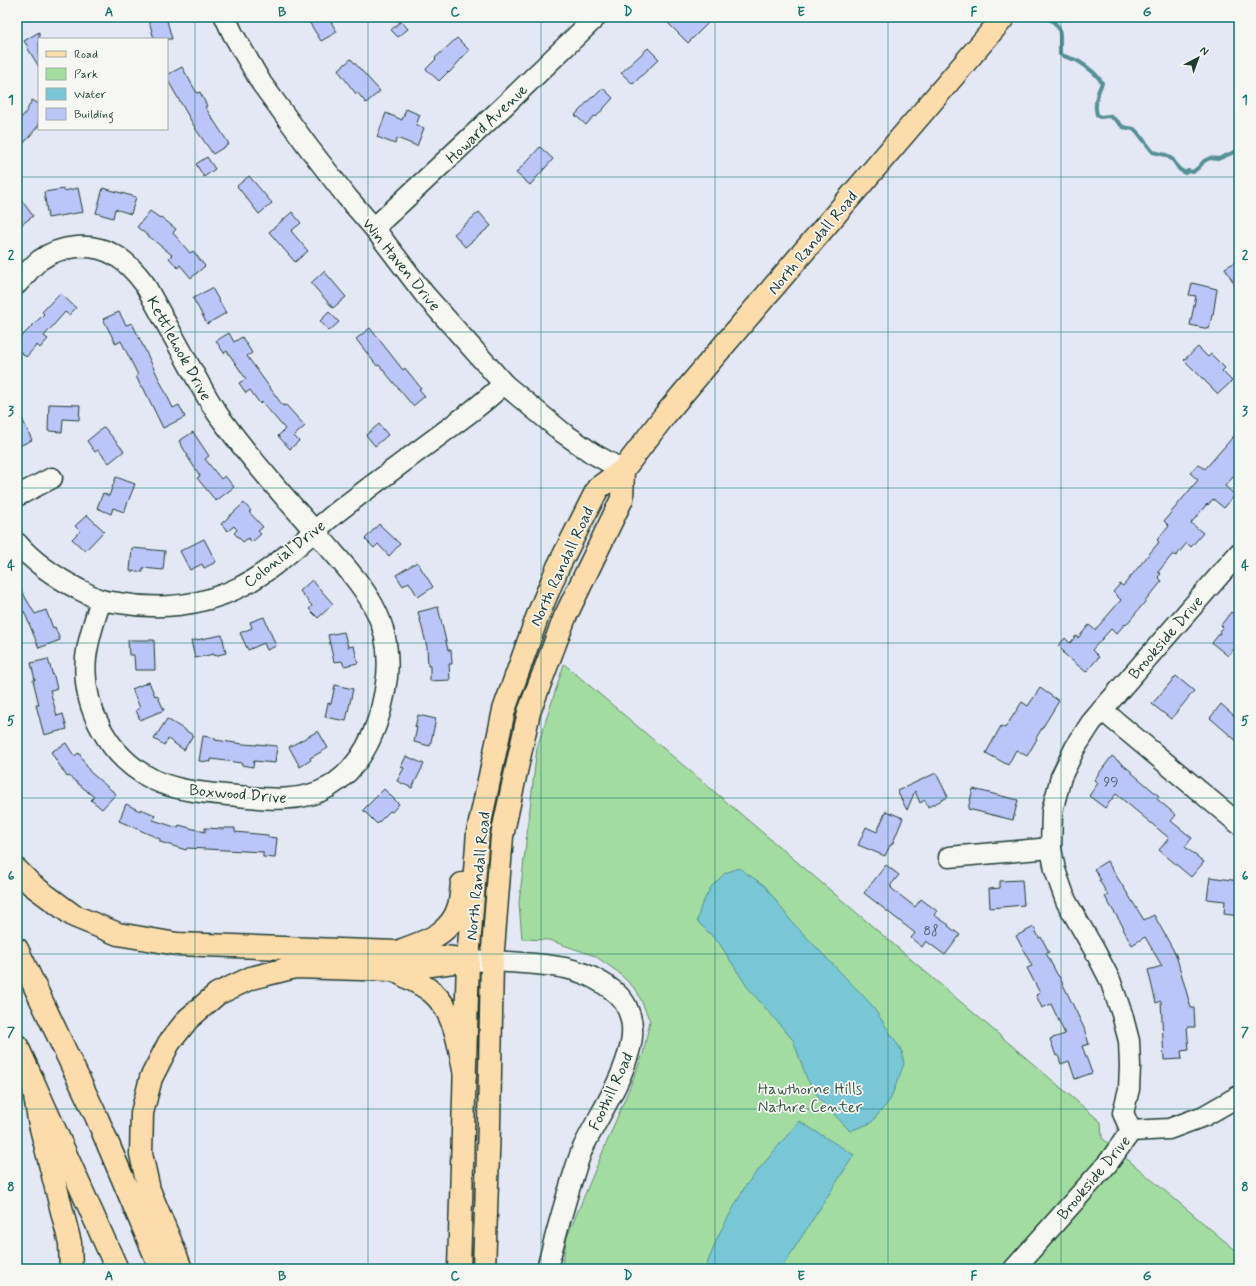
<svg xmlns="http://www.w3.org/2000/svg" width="1256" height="1286" font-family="Mynerve,sans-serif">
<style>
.green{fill:#a2dca1;stroke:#608c6a}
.water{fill:#79c7d6;stroke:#559095}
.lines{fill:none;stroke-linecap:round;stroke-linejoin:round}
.stream{stroke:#559095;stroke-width:4}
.building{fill:#bbc5f7;stroke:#1f3d34}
.minor-casing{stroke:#1f3d34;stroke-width:23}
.major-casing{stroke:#1f3d34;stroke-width:25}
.highway-casing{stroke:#1f3d34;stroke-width:25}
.minor{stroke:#f6f6f2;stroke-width:20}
.major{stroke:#fddcac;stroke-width:22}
.highway{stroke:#fddcac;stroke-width:22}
.grid{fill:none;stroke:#0f766e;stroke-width:1;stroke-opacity:0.55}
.labels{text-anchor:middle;stroke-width:3.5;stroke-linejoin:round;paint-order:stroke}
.number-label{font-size:14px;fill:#465f65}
.street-label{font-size:16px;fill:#1f3d34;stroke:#f6f6f2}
.park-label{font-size:16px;fill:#395d4a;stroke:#f6f6f2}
.neatline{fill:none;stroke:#0f766e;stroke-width:1.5}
.grid-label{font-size:13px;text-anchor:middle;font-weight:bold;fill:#0f766e}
</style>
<rect width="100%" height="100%" fill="#e4e7f4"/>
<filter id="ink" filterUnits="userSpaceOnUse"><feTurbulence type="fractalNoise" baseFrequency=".025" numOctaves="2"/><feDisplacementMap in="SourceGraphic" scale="8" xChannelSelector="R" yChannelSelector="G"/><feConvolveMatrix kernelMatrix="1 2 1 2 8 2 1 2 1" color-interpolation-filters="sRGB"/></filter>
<g filter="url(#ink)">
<polygon class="green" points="564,664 809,872 1101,1122 1102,1138 1239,1253 1239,1269 561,1269 567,1237 627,1094 643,1054 650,1021 637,991 618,972 595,956 549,940 522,939 519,903 537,748"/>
<g class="water">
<polygon points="739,868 765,886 791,921 871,1004 902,1051 904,1064 890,1100 871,1123 850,1131 822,1102 807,1079 793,1040 748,988 719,943 697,921 701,906 711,887 725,873"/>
<polygon points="799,1121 854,1155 781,1269 705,1269 719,1234 746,1185"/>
</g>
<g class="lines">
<path class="stream" d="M1047 17C1065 28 1059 36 1060 54 1066 58 1072 58 1078 61 1086 66 1098 75 1102 83 1097 93 1094 104 1097 115L1100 117 1109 116 1116 120 1123 127 1134 129 1138 133 1153 152 1166 155 1173 160 1179 169 1185 173 1188 171 1193 172 1199 167 1204 161 1210 158 1218 159 1239 150"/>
</g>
<g class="building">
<polygon points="148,17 166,17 172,39 154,39"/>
<polygon points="306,17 328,17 337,32 321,41"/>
<polygon points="675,17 714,17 688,43 668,23"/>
<polygon points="401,21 408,29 398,37 391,30"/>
<polygon points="39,32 39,67 27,47 28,47 24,41"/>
<polygon points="457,38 469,50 449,73 448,72 439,81 426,69 436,59 435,58"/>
<polygon points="648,48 659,59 633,84 621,73"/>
<polygon points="351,59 380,91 379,92 366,103 357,92 356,94 338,70"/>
<polygon points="182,67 197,93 200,92 207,106 205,107 229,144 213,154 197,131 167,79 167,75"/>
<polygon points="603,88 613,98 596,117 594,116 586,125 575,115 594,95 595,96"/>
<polygon points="32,100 39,104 39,125 24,143 17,136 17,123 26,112"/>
<polygon points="406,109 420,115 416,125 424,128 417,146 397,138 395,144 377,137 386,113 402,120"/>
<polygon points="540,147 553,159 530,185 516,173"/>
<polygon points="207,157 215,169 204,177 196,164"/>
<polygon points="249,176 272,203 259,214 237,186"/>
<polygon points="78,188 83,212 48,218 44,192 64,189 64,191"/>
<polygon points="103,188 136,197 131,214 115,209 113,218 96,213"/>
<polygon points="17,194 33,216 17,228"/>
<polygon points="150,211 160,218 161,217 176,229 173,233 190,253 193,251 205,266 191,278 180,265 178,268 169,258 172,255 137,227"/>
<polygon points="292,212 301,223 291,231 308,251 295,262 269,232"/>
<polygon points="479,212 491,226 465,247 454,234"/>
<polygon points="1239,260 1239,292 1225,268"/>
<polygon points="324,271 346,297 333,308 311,283"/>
<polygon points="1192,283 1217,289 1213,315 1212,315 1209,329 1190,325 1196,296 1189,295"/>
<polygon points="212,288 226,313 207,324 193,298"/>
<polygon points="60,293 76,308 69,315 65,312 44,336 48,339 40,348 37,345 26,357 17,348 17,341 44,314 42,312"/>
<polygon points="119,312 126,325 132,323 173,408 179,405 185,417 163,428 143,387 141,387 136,376 138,375 121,341 116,344 103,319"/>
<polygon points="329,312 339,322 329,331 320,321"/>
<polygon points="370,328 403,370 405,368 421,388 419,389 425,396 413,406 379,365 377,366 356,339"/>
<polygon points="229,333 234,342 242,337 252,353 247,356 283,406 286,405 305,426 294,436 299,441 290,449 278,436 285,429 262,402 260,404 250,390 246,393 239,383 246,379 227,351 224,353 216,341"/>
<polygon points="1198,347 1208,357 1211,354 1225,368 1222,371 1232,381 1218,394 1184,360"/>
<polygon points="49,404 80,405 79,420 63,419 62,432 48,431"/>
<polygon points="17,408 32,440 17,447"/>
<polygon points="379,424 388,435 375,446 366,435"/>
<polygon points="104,427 124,451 109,463 98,450 95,452 87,441"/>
<polygon points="1239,430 1239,470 1225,486 1235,495 1224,508 1213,499 1208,505 1207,504 1191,523 1203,533 1191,547 1187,543 1176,556 1173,554 1158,572 1161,574 1158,577 1162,581 1126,625 1125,624 1116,634 1111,629 1092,650 1099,657 1086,672 1063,653 1064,652 1058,646 1065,638 1070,643 1076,636 1078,638 1089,625 1095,630 1121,600 1113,592 1120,584 1123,586 1159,542 1157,540 1169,526 1164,521 1198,480 1190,473 1198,464 1205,469"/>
<polygon points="193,432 209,456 205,459 221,479 225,476 234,487 216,501 197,478 200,476 187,456 188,456 179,441"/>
<polygon points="116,477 135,484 124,512 113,508 111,514 97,508 103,493 109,496"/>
<polygon points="244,503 251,511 249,512 263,527 258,531 261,534 252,542 248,538 243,542 234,533 237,530 234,526 228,531 221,524"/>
<polygon points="87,515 104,531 85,551 72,539 80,531 75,526"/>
<polygon points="379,524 400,544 389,556 378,544 374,548 365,539"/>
<polygon points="204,539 216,562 204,568 202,564 190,570 180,551"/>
<polygon points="132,548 165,551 163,570 143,568 143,572 130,571"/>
<polygon points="417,562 433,587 418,597 409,582 403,586 396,575"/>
<polygon points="312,580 333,604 318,618 309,609 312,606 300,591"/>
<polygon points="17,583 35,614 46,610 53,628 55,627 60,640 39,648 24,611 17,615"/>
<polygon points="438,607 448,650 451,650 452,664 449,664 450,680 430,681 430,666 428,666 427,647 418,612"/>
<polygon points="1231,612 1239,618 1239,643 1228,656 1212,643 1220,633 1219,631 1223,627 1221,625"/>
<polygon points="264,617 276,646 267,650 264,643 248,650 240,633 252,628 250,622"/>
<polygon points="344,632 348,647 354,646 358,663 344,666 342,661 334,662 328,635"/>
<polygon points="222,635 226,653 214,656 214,654 195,658 191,641"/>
<polygon points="128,640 154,640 155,670 135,670 134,655 129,655"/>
<polygon points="48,659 53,676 54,676 57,689 50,690 57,716 63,714 67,729 44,735 36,705 39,705 33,680 35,680 31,663"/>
<polygon points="1176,676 1194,691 1171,719 1152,704"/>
<polygon points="149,682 155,696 157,695 164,710 140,720 136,710 140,708 132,689"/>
<polygon points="335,685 353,689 346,721 325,717 328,703 331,704"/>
<polygon points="1040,688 1059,701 1036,738 1037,739 1027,756 1016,750 1008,765 986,753 1001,726 1005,728 1022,702 1028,706"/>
<polygon points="1221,704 1239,720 1239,743 1210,718"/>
<polygon points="418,715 436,719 430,746 414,742 417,727 415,727"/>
<polygon points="167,719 193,735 184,750 168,739 164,745 154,739"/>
<polygon points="318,731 328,748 310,758 311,760 300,767 289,747"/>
<polygon points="203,736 215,738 215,740 243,744 257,745 257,744 277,746 275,763 254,761 253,767 241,765 242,763 211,759 211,762 199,761"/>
<polygon points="66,743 74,756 79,753 90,772 116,794 102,809 91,800 94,797 69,776 67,777 51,752"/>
<polygon points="406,756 424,764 412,788 397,781 404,768 401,767"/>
<polygon points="1112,756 1132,772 1132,773 1159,796 1157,799 1176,815 1171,821 1192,838 1185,847 1204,862 1191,877 1159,850 1169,838 1116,794 1105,808 1089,796 1098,783 1094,780"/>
<polygon points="936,773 948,797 928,807 925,800 920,803 915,791 907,810 897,791"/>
<polygon points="384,789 399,804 392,812 390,811 377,824 363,810"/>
<polygon points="973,789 1018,800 1013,820 968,809"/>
<polygon points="126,804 140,811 141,809 155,815 153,820 178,828 179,825 205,832 205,828 224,829 224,828 235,828 235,832 268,835 268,837 277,838 275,858 263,857 263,852 187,848 186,850 160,842 160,839 119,821"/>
<polygon points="886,811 903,818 892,845 890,845 885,856 858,845 866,827 877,832"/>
<polygon points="1107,861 1144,920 1154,915 1176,955 1191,1008 1194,1008 1195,1027 1187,1027 1189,1050 1181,1051 1182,1059 1164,1060 1161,1001 1156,1003 1148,970 1162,966 1145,937 1132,945 1123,929 1124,928 1105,897 1108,895 1099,880 1101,880 1094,869"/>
<polygon points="886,865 899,875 890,886 892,887 891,888 915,907 921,899 937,911 934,915 949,925 948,926 960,935 945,955 926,941 922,947 911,938 915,933 864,893"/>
<polygon points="1210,877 1239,881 1239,916 1224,914 1225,901 1207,899"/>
<polygon points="1022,880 1024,905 990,908 989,889 1000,888 1000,881"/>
<polygon points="1034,927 1039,938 1041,937 1049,952 1046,953 1058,976 1059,976 1084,1028 1089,1044 1082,1046 1092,1073 1075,1079 1069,1061 1061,1064 1058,1055 1056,1056 1050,1039 1065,1034 1051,1004 1042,1008 1036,995 1040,993 1027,968 1032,966 1016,936"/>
</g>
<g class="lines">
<g class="minor-casing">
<g id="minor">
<polyline points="225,17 233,34 262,84 309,148 347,197 374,228 425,295 504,384 562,432 592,453 623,470"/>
<polyline points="374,228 504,106 596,17"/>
<path d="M17 284C25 276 31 267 40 260 51 252 63 248 77 247 107 245 126 259 144 283 159 310 174 338 189 365 200 384 209 403 222 420 253 462 287 500 321 538 341 562 364 585 377 613 386 632 389 656 387 677 382 718 367 764 329 787 301 803 267 799 237 796 209 793 179 792 154 780 109 758 81 707 86 658 88 638 95 619 101 600"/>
<polyline points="17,496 52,478"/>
<path d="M17 543C34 563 57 578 80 590 87 593 94 598 101 600 107 602 114 602 119 603 159 610 201 606 238 588 277 569 307 535 341 509 384 476 428 444 472 411L488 398 504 384"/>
<polyline points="1102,710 1239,824"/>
<polyline points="949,857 1051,848"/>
<path d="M468 960C500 962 533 962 565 968 586 972 621 989 628 1010 634 1024 633 1040 628 1055 618 1089 597 1118 582 1150 576 1165 572 1181 567 1196 560 1220 553 1244 547 1269"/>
<polyline points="1131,1131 1169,1129 1204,1116 1239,1096"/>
<polyline points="1014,1269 1108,1163 1131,1131 1123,1113 1129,1089 1130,1066 1129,1041 1122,1014 1110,980 1095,951 1066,901 1055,870 1051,848 1052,811 1061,777 1075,748 1091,723 1102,710 1239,553"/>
</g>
</g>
<g class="major-casing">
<g id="major">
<polyline points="17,870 32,885 74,916 118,934 177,944 395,952 453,958"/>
<path d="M402 950C427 941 451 934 459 906 461 899 461 891 462 884"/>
<polyline points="17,1046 32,1079 39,1120 70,1243 71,1269"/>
<polyline points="459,1269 468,960 478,832 504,710 538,615 558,567 598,488 623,470 665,415 712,359 1004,17"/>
<polyline points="484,1269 489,1125 492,961 502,836 529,712 565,617 622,499 623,470"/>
</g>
</g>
<g class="highway-casing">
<g id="highway">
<polyline points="17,949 97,1118 161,1269"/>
<path d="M394 970C406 977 421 983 432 992 456 1013 459 1046 465 1075"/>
<polyline points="32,1079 117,1269"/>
<polyline points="181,1269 171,1243 149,1190 141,1154 142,1113 151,1078 169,1043 188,1019 217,994 251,978 295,967 394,970 468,960"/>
</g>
</g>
<use href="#minor" class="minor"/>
<use href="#major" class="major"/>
<use href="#highway" class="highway"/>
</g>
</g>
<path class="grid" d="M195 17V1269M368 17V1269M541 17V1269M715 17V1269M888 17V1269M1061 17V1269M17 177H1239M17 332H1239M17 488H1239M17 643H1239M17 798H1239M17 954H1239M17 1109H1239"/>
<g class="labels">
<g class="number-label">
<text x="1111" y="786">99</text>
<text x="931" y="935">88</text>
</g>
<g class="street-label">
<text transform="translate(486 123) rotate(-44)" y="6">Howard Avenue</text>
<text transform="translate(812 242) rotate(-50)" y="6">North Randall Road</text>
<text transform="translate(402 264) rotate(51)" y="6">Win Haven Drive</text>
<text transform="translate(180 348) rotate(61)" y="6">Kettlehook Drive</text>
<text transform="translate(284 553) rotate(-38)" y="6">Colonial Drive</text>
<text transform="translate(561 566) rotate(-65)" y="6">North Randall Road</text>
<text transform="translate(1165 637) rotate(-49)" y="6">Brookside Drive</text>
<text transform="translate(238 793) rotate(5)" y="6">Boxwood Drive</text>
<text transform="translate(477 876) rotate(-84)" y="6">North Randall Road</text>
<text transform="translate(610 1091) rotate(-65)" y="6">Foothill Road</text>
<text transform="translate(1093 1177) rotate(-50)" y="6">Brookside Drive</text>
</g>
<g class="park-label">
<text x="810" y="1094">Hawthorne Hills<tspan x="810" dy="18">Nature Center</tspan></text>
</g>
</g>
<rect width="1256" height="1286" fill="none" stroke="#f6f6f2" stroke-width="44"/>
<rect x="38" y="38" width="130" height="92" fill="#f6f6f2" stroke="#a0aca6"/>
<rect x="46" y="51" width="20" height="6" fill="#fddcac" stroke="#a0aca6"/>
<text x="74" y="58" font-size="12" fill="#1f3d34">Road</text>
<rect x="46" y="68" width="20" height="12" fill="#a2dca1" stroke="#a0aca6"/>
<text x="74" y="78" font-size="12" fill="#1f3d34">Park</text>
<rect x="46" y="88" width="20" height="12" fill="#79c7d6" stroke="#a0aca6"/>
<text x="74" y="98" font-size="12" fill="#1f3d34">Water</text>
<rect x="46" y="108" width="20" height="12" fill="#bbc5f7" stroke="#a0aca6"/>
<text x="74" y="118" font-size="12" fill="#1f3d34">Building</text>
<g transform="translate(1198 58) rotate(41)" stroke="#f6f6f2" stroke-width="3" paint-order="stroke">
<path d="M0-3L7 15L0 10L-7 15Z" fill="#1f3d34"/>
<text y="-6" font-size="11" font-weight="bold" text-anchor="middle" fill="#1f3d34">N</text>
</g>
<rect x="22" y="22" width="1212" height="1242" class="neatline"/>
<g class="grid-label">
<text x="109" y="16">A</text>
<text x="282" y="16">B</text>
<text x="455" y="16">C</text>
<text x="628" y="16">D</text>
<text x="801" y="16">E</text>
<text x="974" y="16">F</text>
<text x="1147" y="16">G</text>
<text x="11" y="104">1</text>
<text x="1245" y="104">1</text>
<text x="11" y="259">2</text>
<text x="1245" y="259">2</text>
<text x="11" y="415">3</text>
<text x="1245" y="415">3</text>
<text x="11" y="570">4</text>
<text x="1245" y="570">4</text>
<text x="11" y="725">5</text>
<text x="1245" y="725">5</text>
<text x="11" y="880">6</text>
<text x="1245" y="880">6</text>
<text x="11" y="1036">7</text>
<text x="1245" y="1036">7</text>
<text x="11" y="1191">8</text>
<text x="1245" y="1191">8</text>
<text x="109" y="1280">A</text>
<text x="282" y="1280">B</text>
<text x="455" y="1280">C</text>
<text x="628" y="1280">D</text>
<text x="801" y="1280">E</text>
<text x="974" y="1280">F</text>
<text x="1147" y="1280">G</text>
</g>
</svg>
